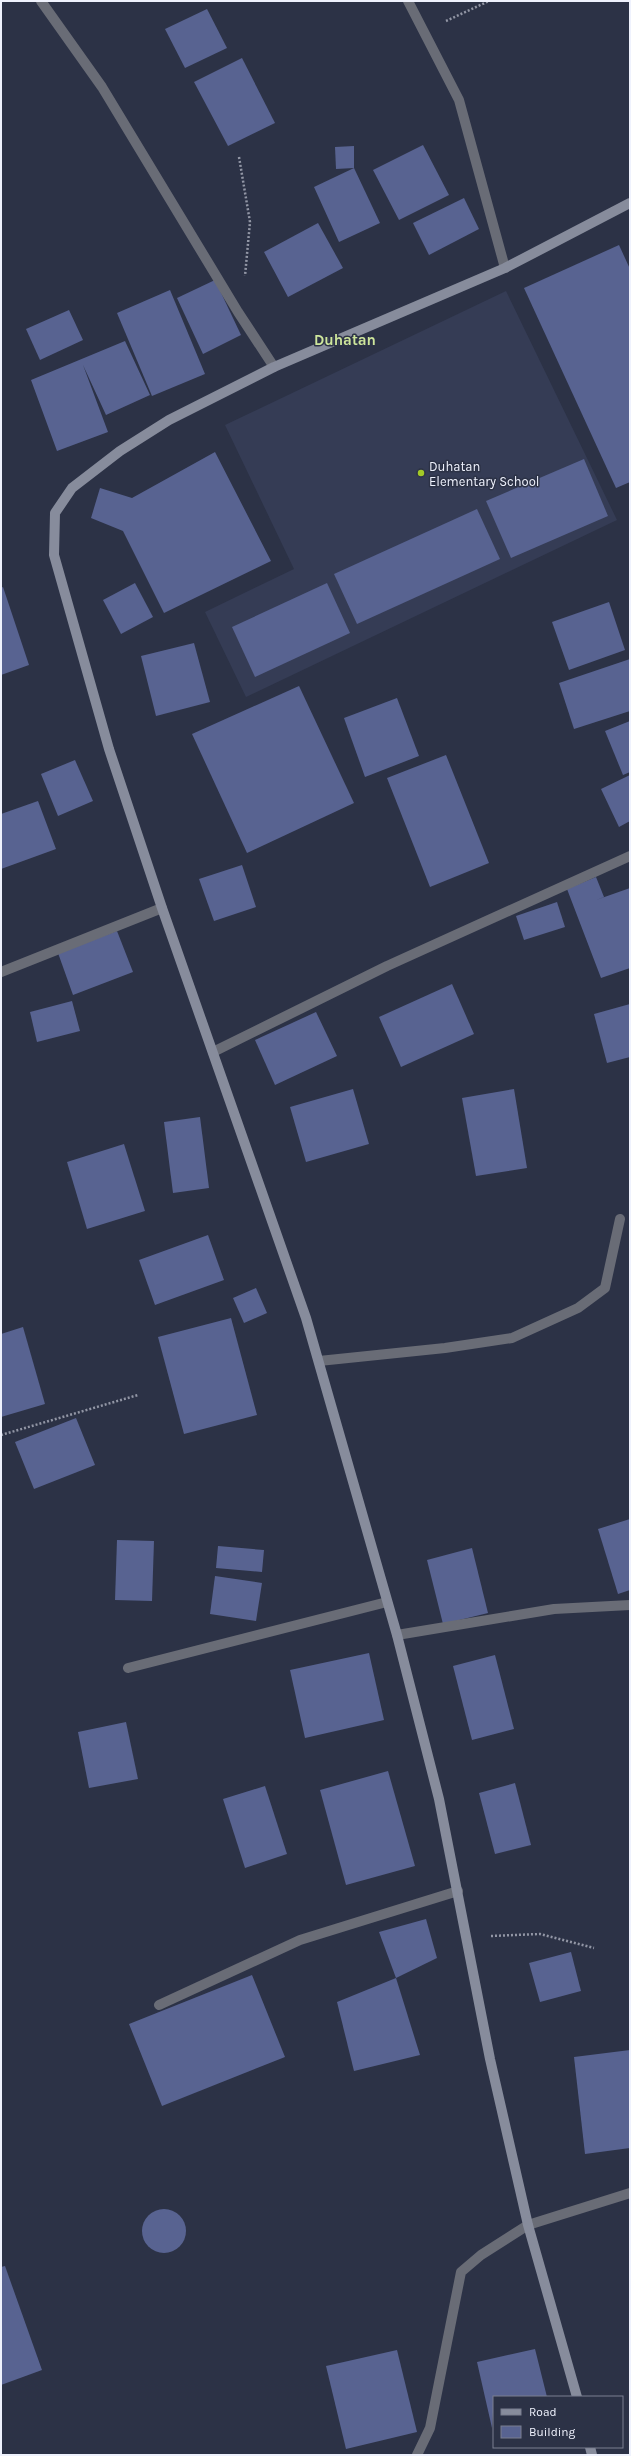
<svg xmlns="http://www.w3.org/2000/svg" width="631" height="2456" font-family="Karla,sans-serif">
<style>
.built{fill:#353c55}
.building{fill:#586391}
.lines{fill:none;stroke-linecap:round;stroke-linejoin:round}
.path{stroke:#9296a5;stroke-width:2.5;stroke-dasharray:2 2;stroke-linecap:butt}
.lane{stroke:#696c76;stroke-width:10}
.street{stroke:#696c76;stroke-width:10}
.secondary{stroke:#878c9c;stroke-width:10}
.poi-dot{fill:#a3c927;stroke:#2c3246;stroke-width:1.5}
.labels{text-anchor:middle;stroke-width:3;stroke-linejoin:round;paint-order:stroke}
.poi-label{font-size:13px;fill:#eff2fd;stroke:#2c3246;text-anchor:start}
.quarter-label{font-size:15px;font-weight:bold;fill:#cee69c;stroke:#2c3246}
</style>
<rect width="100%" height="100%" fill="#2c3246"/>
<polygon class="built" points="506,291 617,520 246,697 205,612 294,569 225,425"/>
<g class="building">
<polygon points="207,9 227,48 185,68 165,29"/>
<polygon points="242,58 275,123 228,146 194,82"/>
<polygon points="423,145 449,195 399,220 373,170"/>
<polygon points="354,146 354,168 336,169 335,147"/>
<polygon points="354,168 380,223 339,242 314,187"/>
<polygon points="464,198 479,229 429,255 413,223"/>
<polygon points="318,223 343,268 288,297 264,252"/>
<polygon points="619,245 630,269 630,482 616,488 524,288"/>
<polygon points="215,280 241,335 203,354 177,298"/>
<polygon points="170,290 205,374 152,396 117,313"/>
<polygon points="69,310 83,340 40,360 26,329"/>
<polygon points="125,341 150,395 106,415 83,365 108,432 57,451 31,380"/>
<polygon points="215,452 271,561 164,613 123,531 91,518 100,488 132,498"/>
<polygon points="584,459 608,516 511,558 486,501"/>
<polygon points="477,509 500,559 357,624 334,574"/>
<polygon points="135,583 153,617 121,634 103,600"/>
<polygon points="327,583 350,633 255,677 232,627"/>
<polygon points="3,587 29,665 1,675 1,588"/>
<polygon points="609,602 625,650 569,670 552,622"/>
<polygon points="194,643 210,702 156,716 141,656"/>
<polygon points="630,659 630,711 574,729 559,683"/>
<polygon points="299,686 354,803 247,853 192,734"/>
<polygon points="397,698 419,756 365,777 344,718"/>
<polygon points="630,721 630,772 623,775 605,731"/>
<polygon points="446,755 489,863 430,887 387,778"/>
<polygon points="75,760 93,801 58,816 41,774"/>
<polygon points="630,775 630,821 619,827 601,789"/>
<polygon points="38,801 56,849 1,869 1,814"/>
<polygon points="242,865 256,907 214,921 199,879"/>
<polygon points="596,877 604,897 596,900 630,888 630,968 601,978 567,889"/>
<polygon points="557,902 565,927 524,940 516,916"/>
<polygon points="117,931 133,972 73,995 58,953"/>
<polygon points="452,984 474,1034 401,1067 379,1017"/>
<polygon points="72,1001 80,1031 37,1042 30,1012"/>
<polygon points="630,1004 630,1057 607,1063 594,1014"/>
<polygon points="316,1012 337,1056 275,1085 255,1040"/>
<polygon points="353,1089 369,1144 306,1162 290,1107"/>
<polygon points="514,1089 527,1168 476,1176 462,1098"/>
<polygon points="200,1117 209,1188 173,1193 164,1122"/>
<polygon points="124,1144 145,1211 87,1229 67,1162"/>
<polygon points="208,1235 224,1280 155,1305 139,1260"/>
<polygon points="256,1288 267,1313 244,1323 233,1298"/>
<polygon points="231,1318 257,1415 184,1434 158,1337"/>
<polygon points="23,1327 45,1404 1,1417 1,1334"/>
<polygon points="76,1418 95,1465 34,1489 15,1442"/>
<polygon points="630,1519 630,1590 618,1594 598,1529"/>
<polygon points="117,1540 154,1541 152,1601 115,1600"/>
<polygon points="218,1546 264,1550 262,1572 216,1568"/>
<polygon points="472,1548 488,1613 443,1624 427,1560"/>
<polygon points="215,1576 262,1583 256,1621 210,1614"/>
<polygon points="369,1653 384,1720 305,1738 290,1670"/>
<polygon points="495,1655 514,1729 472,1740 453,1666"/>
<polygon points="126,1722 138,1779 89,1788 78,1732"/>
<polygon points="388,1771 415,1866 346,1885 320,1790"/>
<polygon points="515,1783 531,1845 495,1854 479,1793"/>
<polygon points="265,1786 287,1854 245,1868 223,1799"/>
<polygon points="426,1919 437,1958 396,1978 379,1932"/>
<polygon points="571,1952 581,1991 540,2002 529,1963"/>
<polygon points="252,1975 285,2057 162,2106 129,2024"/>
<polygon points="396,1978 420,2055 354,2071 337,2002"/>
<polygon points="630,2050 630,2148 585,2154 574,2057"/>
<circle cx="164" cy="2231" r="22"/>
<polygon points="5,2266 42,2370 1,2385 1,2267"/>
<polygon points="535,2349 547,2397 494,2397 492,2428 477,2362"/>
<polygon points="397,2350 417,2432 346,2449 326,2366"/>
</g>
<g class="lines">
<g class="path">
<polyline points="446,21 489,1"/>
<polyline points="239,157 250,222 245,276"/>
<polyline points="1,1435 138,1395"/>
<polyline points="491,1936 540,1934 594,1948"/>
</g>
<g class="lane">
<polyline points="408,1 459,100 505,268"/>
<polyline points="319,1361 445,1348 512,1338 578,1308 605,1288 620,1219"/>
<polyline points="159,2005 300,1940 458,1891"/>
</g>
<g class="street">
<polyline points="41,1 102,87 238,312 274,367"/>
<polyline points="1,972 162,908"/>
<polyline points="213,1052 387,966 630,856"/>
<polyline points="397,1635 554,1609 630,1605"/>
<polyline points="128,1668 387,1602"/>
<polyline points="417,2455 430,2428 461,2272 481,2255 528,2225 630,2193"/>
</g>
<g class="secondary">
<polyline points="577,2397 528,2225 490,2059 439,1799 397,1635 306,1318 162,908 109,749 54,555 55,513 72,488 120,451 169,420 274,367 505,268 630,203"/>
<polyline points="590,2447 592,2455"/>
</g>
</g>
<circle class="poi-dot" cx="421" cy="473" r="4"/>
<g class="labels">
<g class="poi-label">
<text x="429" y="471">Duhatan<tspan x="429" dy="15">Elementary School</tspan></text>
</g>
<g class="quarter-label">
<text x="345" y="345">Duhatan</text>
</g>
</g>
<rect width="631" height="2456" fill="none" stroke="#eff2fd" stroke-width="4"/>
<rect x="493" y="2396" width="130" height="52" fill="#2c3246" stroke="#7a7f8f"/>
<rect x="501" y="2409" width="20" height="6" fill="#878c9c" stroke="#7a7f8f"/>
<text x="529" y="2416" font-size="12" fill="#eff2fd">Road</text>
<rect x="501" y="2426" width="20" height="12" fill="#586391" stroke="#7a7f8f"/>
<text x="529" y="2436" font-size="12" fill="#eff2fd">Building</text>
</svg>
